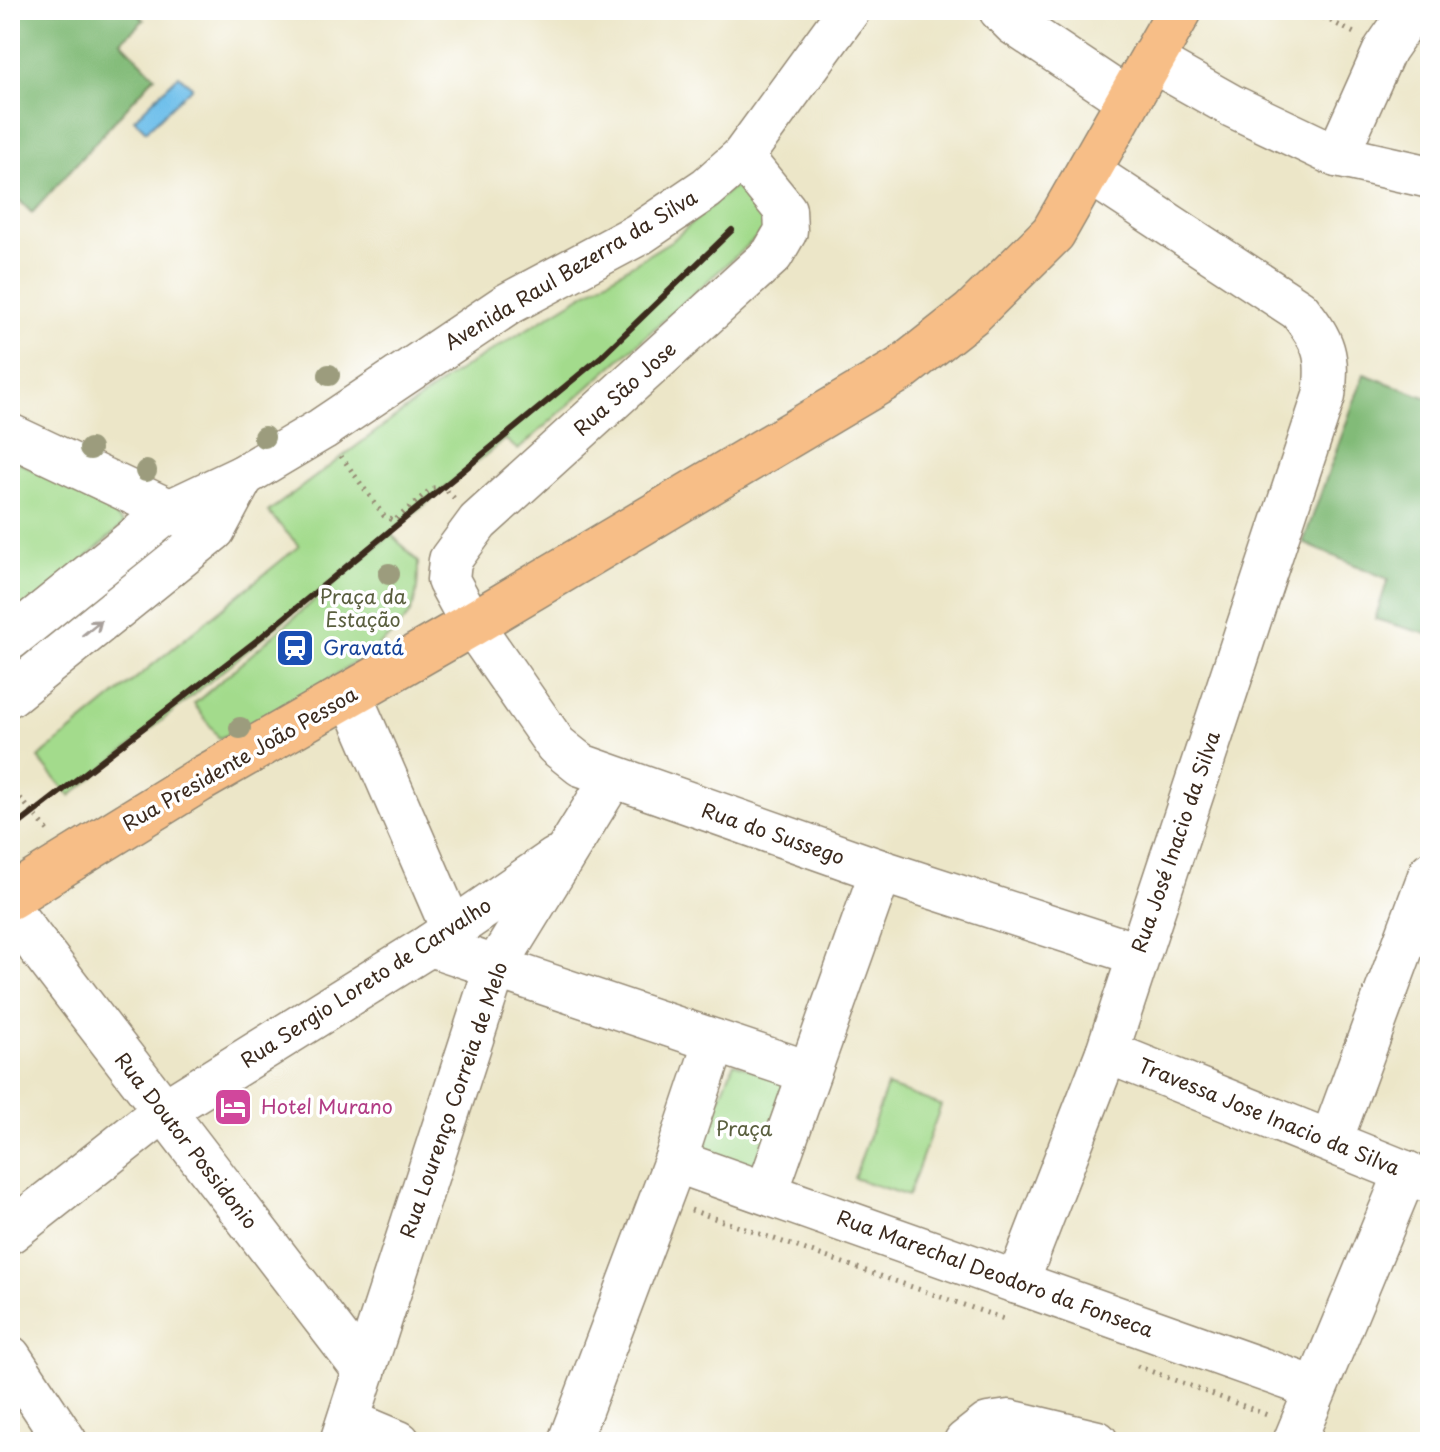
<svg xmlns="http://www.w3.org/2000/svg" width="1440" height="1452" font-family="'Playpen Sans',sans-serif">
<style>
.green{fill:#a3db8c;stroke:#6f8255;stroke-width:2}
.forest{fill:#82bb78;stroke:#5e724b;stroke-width:2}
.water{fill:#6fc0eb;stroke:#557584;stroke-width:2}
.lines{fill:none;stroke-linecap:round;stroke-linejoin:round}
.minor-casing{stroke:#948873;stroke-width:45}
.major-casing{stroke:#948873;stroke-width:47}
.path{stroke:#948873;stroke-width:5;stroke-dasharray:2 6;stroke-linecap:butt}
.minor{stroke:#fff;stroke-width:42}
.major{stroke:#f7be87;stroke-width:44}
.rail{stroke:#3b2a1e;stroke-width:6}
.tree{fill:#9c9c7d}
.oneway{stroke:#a79f9a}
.labels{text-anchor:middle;stroke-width:7;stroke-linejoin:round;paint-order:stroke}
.street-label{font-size:20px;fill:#3b2a1e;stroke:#fff}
.park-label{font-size:20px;fill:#5a5f3f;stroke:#fff}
.transit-label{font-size:20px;fill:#164399;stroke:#fff;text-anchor:start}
.hotel-label{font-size:20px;fill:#b23c85;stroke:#fff;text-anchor:start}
</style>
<rect width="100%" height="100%" fill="#fff"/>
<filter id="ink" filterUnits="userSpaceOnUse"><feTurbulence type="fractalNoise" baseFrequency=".0125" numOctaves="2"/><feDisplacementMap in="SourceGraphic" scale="16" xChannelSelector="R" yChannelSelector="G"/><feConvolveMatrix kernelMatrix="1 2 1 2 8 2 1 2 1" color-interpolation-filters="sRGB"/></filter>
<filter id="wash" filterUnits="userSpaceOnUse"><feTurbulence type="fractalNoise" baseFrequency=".006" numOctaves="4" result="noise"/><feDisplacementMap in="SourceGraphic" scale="32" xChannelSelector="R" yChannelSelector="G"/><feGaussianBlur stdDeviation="1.8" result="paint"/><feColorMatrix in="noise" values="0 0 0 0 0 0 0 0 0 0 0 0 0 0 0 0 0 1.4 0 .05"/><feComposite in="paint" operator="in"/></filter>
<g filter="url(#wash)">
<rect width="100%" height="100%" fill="#ece6c8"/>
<g class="green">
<polygon points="741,180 758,194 766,229 518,450 505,439 70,796 38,758 299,546 268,512 452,375 674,239"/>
<polygon points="10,457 111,512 124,524 10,626"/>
<path d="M391 534 418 562C418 581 418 600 408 616 384 653 285 704 244 730L219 738 194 704Z"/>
<polygon points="734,1063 796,1085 764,1177 696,1157"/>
<polygon points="887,1086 941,1105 908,1196 854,1178"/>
</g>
<g class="forest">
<polygon points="10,10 134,10 144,20 121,41 155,76 32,213 10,191"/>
<polygon points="1364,374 1430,399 1430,635 1375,619 1388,579 1303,543"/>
</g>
<polygon class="water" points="179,75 192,87 146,131 134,119"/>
</g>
<g filter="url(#ink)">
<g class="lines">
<g class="minor-casing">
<g id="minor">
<polyline points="1000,10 1014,24 1128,100"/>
<polyline points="1152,61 1232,106 1337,156 1430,177"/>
<polyline points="1337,156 1385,49 1412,10"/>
<polyline points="742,157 785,210 786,231 772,255 478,522 450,560 448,580 472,624 556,745 581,765 881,871 1137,954"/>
<polyline points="10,435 190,520"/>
<polyline points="10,639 169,511 243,476 322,429 508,304 639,234 707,188 742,157 849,10"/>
<polyline points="350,694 452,929"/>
<polyline points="10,695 214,530 243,476"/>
<polyline points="10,910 364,1371"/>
<polyline points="430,945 808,1072"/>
<polyline points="1107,1052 1430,1182"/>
<polyline points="1331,1141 1430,873"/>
<polyline points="675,1161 1315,1388"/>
<polyline points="767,1192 881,871"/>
<polyline points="10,1232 162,1112 430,945 555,859"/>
<path d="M1017 1283 1107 1052 1324 396C1329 355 1325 343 1299 310L1089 172"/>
<polyline points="10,1357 66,1442"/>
<polyline points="349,1421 399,1442"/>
<polyline points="341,1442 495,968 612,778"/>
<polyline points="569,1442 675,1161 715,1041"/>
<polyline points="965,1442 988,1424 1009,1421 1097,1442"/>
<polyline points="1294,1442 1406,1172"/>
</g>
</g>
<g class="major-casing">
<polyline id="major" points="10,897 198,781 472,624 901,369 972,313 1053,233 1180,10"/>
</g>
<g class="path">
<polyline points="1309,10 1354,33"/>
<polyline points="341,456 384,516 394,521 432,488 443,487 454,498"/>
<polyline points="10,786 51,834"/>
<polyline points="691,1210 1007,1320"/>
<polyline points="1137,1366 1270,1416"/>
</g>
<use href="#minor" class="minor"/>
<use href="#major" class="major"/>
<polyline class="rail" points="10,831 261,637 602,356 732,230"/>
</g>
<g class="tree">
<circle cx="329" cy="375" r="11"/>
<circle cx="264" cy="437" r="11"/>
<circle cx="90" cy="449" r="11"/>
<circle cx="146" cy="471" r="11"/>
<circle cx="389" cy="574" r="11"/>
<circle cx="240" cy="728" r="11"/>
</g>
<defs><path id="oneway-shaft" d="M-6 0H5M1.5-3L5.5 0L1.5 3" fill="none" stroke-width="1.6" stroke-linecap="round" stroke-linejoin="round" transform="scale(2)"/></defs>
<use class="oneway" href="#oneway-shaft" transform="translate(92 628) rotate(-39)"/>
</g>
<defs>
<g id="station-square" transform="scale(2)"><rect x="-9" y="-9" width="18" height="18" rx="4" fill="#1a4fb4" stroke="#fff"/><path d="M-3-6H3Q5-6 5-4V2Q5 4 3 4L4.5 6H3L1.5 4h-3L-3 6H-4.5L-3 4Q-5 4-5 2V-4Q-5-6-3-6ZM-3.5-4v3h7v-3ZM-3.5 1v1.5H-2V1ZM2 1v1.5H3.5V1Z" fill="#fff"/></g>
<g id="hotel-square" transform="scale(2)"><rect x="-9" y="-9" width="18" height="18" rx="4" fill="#d1479c" stroke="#fff"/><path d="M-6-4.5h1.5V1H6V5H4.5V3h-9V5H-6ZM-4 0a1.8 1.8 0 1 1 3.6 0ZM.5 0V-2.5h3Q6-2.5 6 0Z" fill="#fff"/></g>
</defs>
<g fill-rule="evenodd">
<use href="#station-square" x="295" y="648"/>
<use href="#hotel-square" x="233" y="1107"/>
</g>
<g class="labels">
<g class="street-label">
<text transform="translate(571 270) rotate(-31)" y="7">Avenida Raul Bezerra da Silva</text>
<text transform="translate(625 389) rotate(-42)" y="7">Rua São Jose</text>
<text transform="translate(240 759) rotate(-30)" y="7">Rua Presidente João Pessoa</text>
<text transform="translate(773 834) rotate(19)" y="7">Rua do Sussego</text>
<text transform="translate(1176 842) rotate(-71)" y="7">Rua José Inacio da Silva</text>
<text transform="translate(366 983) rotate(-33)" y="7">Rua Sergio Loreto de Carvalho</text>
<text transform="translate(454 1100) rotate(-71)" y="7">Rua Lourenço Correia de Melo</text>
<text transform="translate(1269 1117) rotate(22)" y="7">Travessa Jose Inacio da Silva</text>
<text transform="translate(186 1141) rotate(52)" y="7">Rua Doutor Possidonio</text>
<text transform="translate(995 1274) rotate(20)" y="7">Rua Marechal Deodoro da Fonseca</text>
</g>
<g class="park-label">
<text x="363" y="604">Praça da<tspan x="363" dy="23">Estação</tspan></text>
<text x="744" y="1136">Praça</text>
</g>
<g class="transit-label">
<text x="323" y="655">Gravatá</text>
</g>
<g class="hotel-label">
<text x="261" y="1114">Hotel Murano</text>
</g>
</g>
<rect width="1440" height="1452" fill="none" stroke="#fff" stroke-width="40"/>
</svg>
